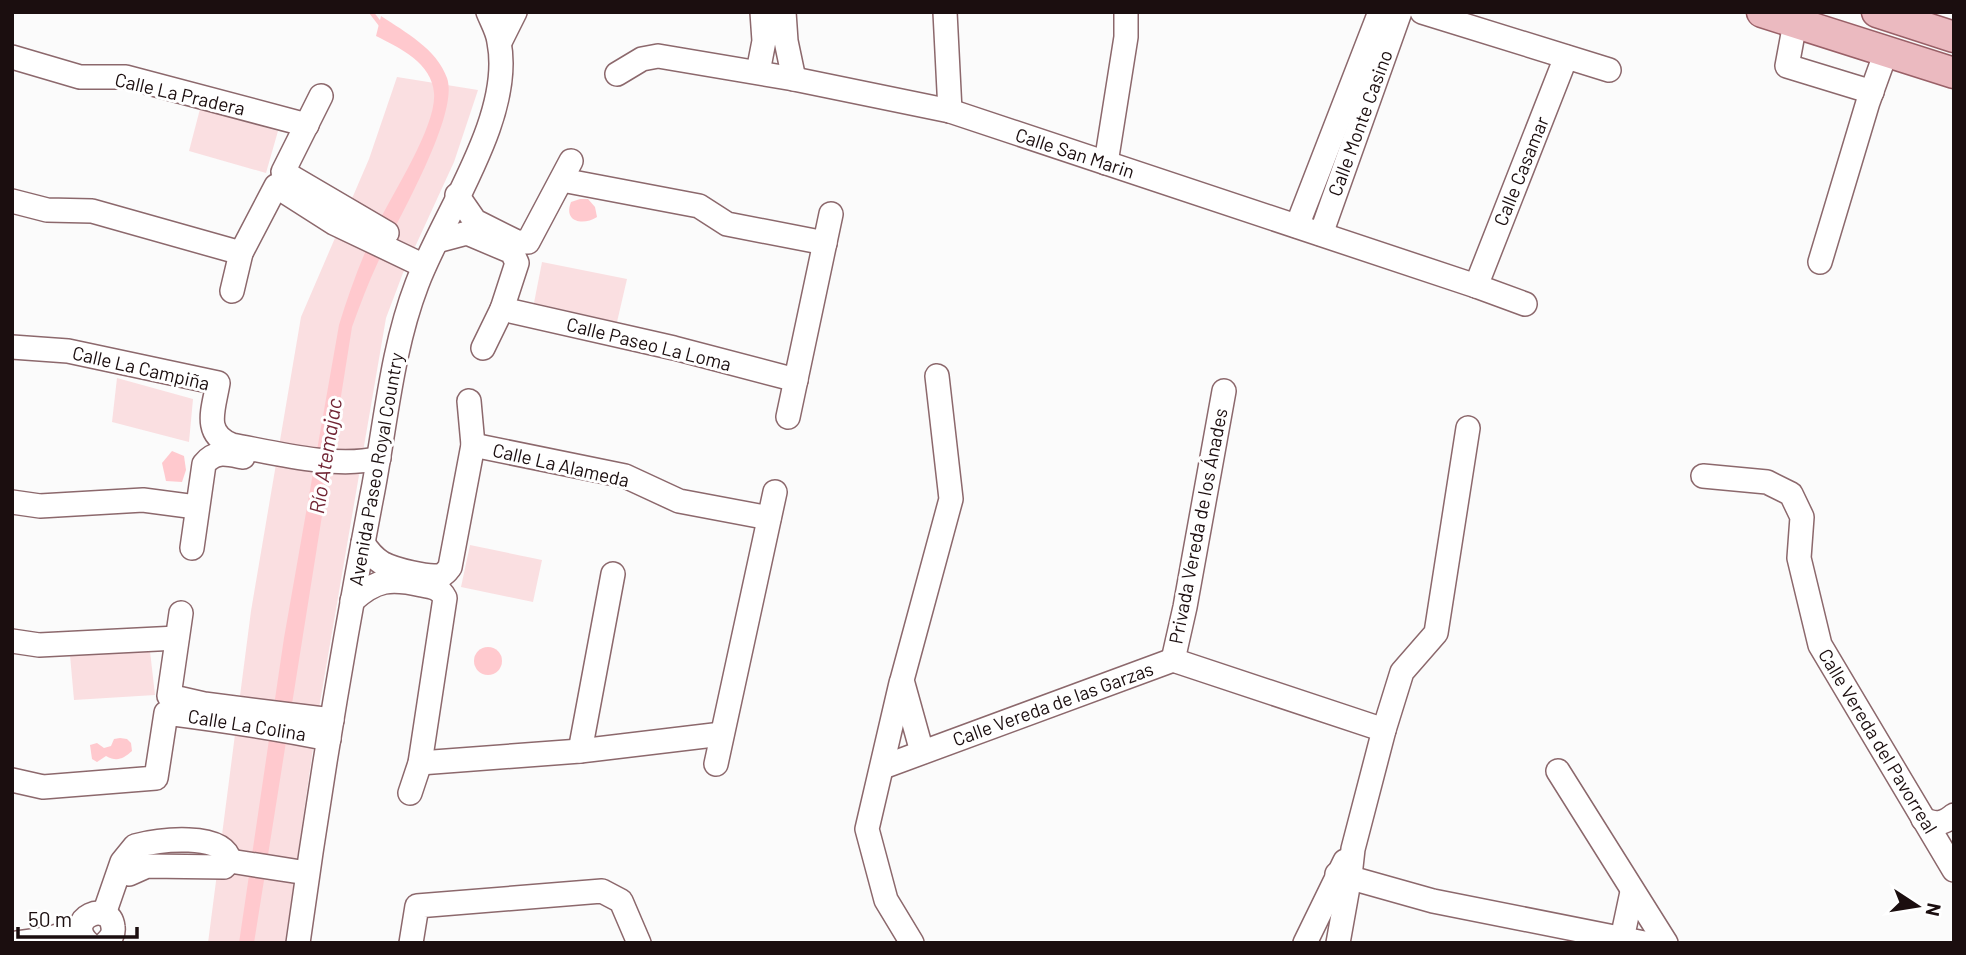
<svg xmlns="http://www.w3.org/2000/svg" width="1966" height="955" font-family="Barlow,sans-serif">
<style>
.park{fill:#fadfe1}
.water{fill:#ffc9ce}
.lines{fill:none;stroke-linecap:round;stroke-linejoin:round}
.stream{stroke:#ffc9ce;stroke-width:4.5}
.minor-casing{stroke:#8c686c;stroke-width:26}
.major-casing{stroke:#996067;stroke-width:33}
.minor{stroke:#fff;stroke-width:23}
.major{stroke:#ebbac0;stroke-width:30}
.labels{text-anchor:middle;stroke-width:6;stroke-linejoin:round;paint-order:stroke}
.street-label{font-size:19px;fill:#1b0e0f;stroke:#fff}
.water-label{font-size:21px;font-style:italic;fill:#712534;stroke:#fff}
</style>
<rect width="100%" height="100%" fill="#fbfbfb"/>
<g class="park">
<polygon points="397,77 478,90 454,162 403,273 386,318 318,714 285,943 208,943 251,611 301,317 369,159"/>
<polygon points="200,109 278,131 266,173 189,151"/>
<polygon points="542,262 627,279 617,322 534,303"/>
<polygon points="117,378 193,399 189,442 112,422"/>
<polygon points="470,545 542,560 533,602 461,587"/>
<polygon points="150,651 155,695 74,700 70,655"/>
</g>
<g class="water">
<path d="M381 16C405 32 437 49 447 78 460 115 395 224 378 262 368 283 360 305 352 327L254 943H239L284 638 339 325C350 289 363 254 380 220 394 191 437 125 434 93 432 63 400 48 376 36Z"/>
<path d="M580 199H588L595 207 597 217C583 226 563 222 571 202Z"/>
<polygon points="172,451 184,456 186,470 182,482 166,481 162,463"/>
<circle cx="488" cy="661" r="14"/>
<path d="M120 738 127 739 131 743 132 751C123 759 117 762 106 756L97 762 92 759 90 745 97 743 104 748 111 746 114 739Z"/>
</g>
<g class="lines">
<polyline class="stream" points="371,12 381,25"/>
<g class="minor-casing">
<g id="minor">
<polyline points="784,12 786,41 794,79"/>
<polyline points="945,12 950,111"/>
<polyline points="1422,12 1609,70"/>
<polyline points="1795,23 1787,66 1872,92"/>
<polyline points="500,42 515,12"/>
<polyline points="12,57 80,77 126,77 307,125"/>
<polyline points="758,72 764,41 762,12"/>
<polyline points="617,74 642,59 658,56 794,79 950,111 1476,286 1525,304"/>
<polyline points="321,96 283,172 387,233"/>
<polyline points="1106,163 1126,37 1126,12"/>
<polyline points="562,180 699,206 727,224 825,243"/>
<polyline points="457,195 475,221 517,242 528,242 571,161"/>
<polyline points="12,201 47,210 92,211 241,253"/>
<polyline points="1297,226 1380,12"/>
<polyline points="1321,234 1400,12"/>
<polyline points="437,241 467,233 512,252 517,263 502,309 483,348"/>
<polyline points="1820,262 1868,102 1886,52"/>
<polyline points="1476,286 1566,57"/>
<polyline points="232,291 241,253 276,186 334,223 424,266"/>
<polyline points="502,309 674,348 796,380"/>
<path d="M12 347 68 351 218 383C214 408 202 434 232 445 275 453 337 469 379 458"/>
<polyline points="788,417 831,214"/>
<polyline points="473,445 625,476 679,501 769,518"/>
<polyline points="1703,476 1767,482 1791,494 1802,517 1799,558 1820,645 1954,870"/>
<polyline points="12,502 40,506 143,500 196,507"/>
<path d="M363 543C368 551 374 558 382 563 393 569 430 579 442 575 446 573 447 571 450 567L473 445 469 401"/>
<path d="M192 548 204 464C215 450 227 454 243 457"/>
<path d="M352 601C376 579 391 578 422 585 433 587 440 588 445 598L420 763 410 793"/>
<polyline points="181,613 169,696 204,704 332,720"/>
<polyline points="12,641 39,645 177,638"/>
<polyline points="1173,660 1185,607 1224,391"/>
<polyline points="901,683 867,829 886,900 912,943"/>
<polyline points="580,751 613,574"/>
<polyline points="922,752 902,680 951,499 937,376"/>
<polyline points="420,763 580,751 722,734"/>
<polyline points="716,764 775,492"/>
<polyline points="883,767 1173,660 1384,730"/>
<polyline points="1558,771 1666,943"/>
<path d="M12 780 43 787 156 778 166 713C221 720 275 728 329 739"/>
<path d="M1923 819C1936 825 1943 824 1954 815"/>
<polyline points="129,874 147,866 224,867 230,861 307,873"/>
<polyline points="1337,874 1433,901 1644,943"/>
<path d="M104 914 122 862 135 846C158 840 223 831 230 861"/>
<polyline points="1622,939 1632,892"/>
<polyline points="17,943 46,939 80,930"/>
<path d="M88 943C63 918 110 899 113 927 114 934 111 938 106 943"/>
<path d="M298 943C319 791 344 640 373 490 386 421 392 349 417 284 443 215 514 117 499 42 498 32 492 22 488 12"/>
<polyline points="411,943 417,906 602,891 621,901 639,943"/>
<polyline points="1305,943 1345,861"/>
<polyline points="1338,943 1350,876 1353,849 1384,730 1402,672 1436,633 1468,428"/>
</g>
</g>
<g class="major-casing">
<g id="major">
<polyline points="1762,12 1954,73"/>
<polyline points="1877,12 1954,37"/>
</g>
</g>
<use href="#minor" class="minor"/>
<use href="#major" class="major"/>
</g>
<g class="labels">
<g class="street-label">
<text transform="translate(180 94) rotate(13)" y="7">Calle La Pradera</text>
<text transform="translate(1360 123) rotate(-70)" y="7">Calle Monte Casino</text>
<text transform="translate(1075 153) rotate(18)" y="7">Calle San Marin</text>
<text transform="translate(1521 171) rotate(-68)" y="7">Calle Casamar</text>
<text transform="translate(649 344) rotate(14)" y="7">Calle Paseo La Loma</text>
<text transform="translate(141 368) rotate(13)" y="7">Calle La Campiña</text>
<text transform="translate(561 465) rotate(13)" y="7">Calle La Alameda</text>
<text transform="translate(376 469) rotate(-80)" y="7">Avenida Paseo Royal Country</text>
<text transform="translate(1198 526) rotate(-79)" y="7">Privada Vereda de los Ánades</text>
<text transform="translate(1053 704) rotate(-20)" y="7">Calle Vereda de las Garzas</text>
<text transform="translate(247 725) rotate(9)" y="7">Calle La Colina</text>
<text transform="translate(1878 741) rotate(59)" y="7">Calle Vereda del Pavorreal</text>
</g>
<g class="water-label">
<text transform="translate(326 456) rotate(-81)" y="7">Río Atemajac</text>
</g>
</g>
<rect width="1966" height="955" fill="none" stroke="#1b0e0f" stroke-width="28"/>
<g transform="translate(1917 906) rotate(102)" stroke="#ffffff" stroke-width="5" paint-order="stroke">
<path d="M0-5L12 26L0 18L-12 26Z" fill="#1b0e0f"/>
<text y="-10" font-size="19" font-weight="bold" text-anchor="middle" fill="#1b0e0f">N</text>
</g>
<path d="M18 927v10h119v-10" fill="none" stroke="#1b0e0f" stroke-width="3.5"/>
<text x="28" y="927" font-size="21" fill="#1b0e0f" stroke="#ffffff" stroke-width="5" paint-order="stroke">50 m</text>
</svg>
